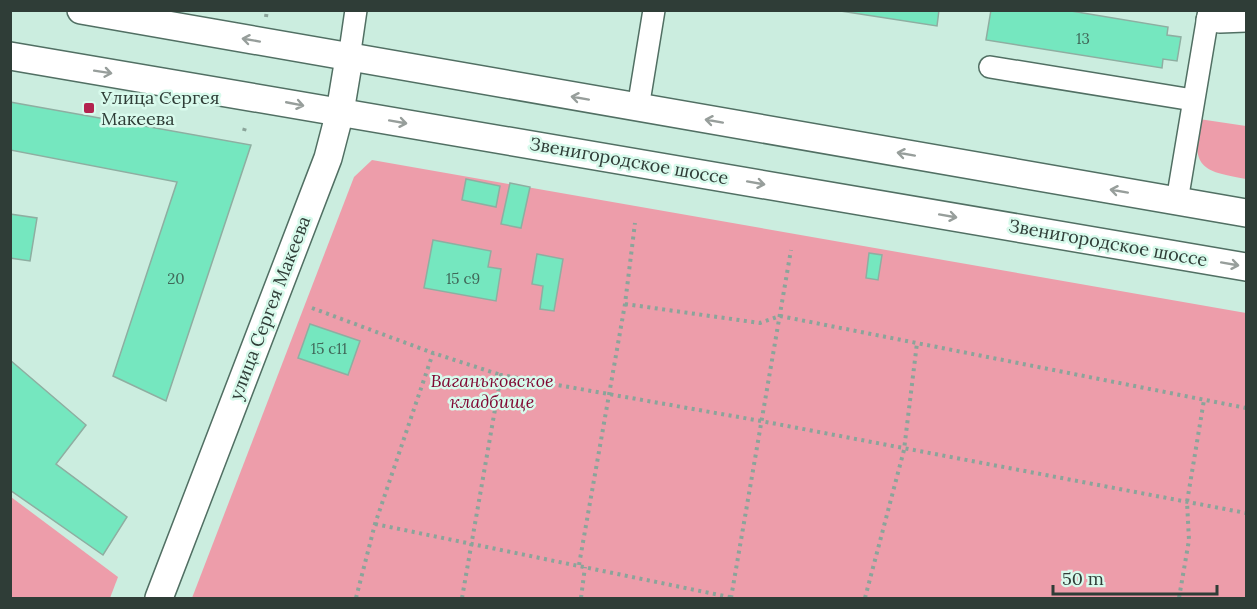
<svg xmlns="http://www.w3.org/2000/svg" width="1257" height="609" font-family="Lora,serif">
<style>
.green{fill:#ed9daa}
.building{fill:#75e7bf;stroke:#8eaea1;stroke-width:1.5}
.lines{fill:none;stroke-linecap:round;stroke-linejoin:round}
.minor-casing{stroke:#516f63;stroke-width:24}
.major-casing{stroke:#516f63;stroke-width:30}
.path{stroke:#8ba49a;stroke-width:4;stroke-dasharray:3 4.5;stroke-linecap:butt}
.minor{stroke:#fff;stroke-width:21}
.major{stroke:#fff;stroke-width:27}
.oneway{stroke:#979e9b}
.poi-dot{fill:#b3234f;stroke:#d8faec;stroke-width:2}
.labels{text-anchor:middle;stroke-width:5;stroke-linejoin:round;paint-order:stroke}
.number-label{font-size:15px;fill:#406859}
.poi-label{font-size:18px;fill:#2f3d37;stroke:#d8faec;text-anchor:start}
.street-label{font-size:18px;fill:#2f3d37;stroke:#d8faec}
.park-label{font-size:18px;font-style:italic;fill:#810a34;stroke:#d8faec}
</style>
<rect width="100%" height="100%" fill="#cbeddf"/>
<g class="green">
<path d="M1199 119 1246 126V179C1200 171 1192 167 1199 119Z"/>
<polygon points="372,160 1246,313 1246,598 192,598 354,177"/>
<polygon points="11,497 118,577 110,598 11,598"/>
</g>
<g class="building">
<polygon points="834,10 939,10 937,26"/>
<polygon points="991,10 1065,10 1168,27 1167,35 1181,37 1177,61 1163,59 1162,68 986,40"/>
<polygon points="10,102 251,145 166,401 113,376 177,182 10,150"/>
<polygon points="466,179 500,186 496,207 462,200"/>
<polygon points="510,183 530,187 521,228 501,224"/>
<polygon points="10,214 37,218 30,261 10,258"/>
<polygon points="433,240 491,251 488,267 501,269 496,301 424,288"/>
<polygon points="869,253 882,255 878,280 866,278"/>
<polygon points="537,254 563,259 554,311 540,309 543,286 532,284"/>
<polygon points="310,324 360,341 348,375 298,358"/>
<polygon points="10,360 86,425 56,464 127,517 103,555 10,490"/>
</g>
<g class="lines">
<g class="minor-casing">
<g id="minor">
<polyline points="1207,20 1220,22 1246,21"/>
<polyline points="349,58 356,10"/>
<polyline points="990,67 1193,100"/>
<polyline points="638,108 654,10"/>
<polyline points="1177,201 1209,10"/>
</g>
</g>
<g class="major-casing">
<g id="major">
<polyline points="81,10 1246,213"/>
<polyline points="10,56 1246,267"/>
<polyline points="159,598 328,158 340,112 349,58"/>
</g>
</g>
<g class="path">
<polyline points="266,17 267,10"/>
<polyline points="244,131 246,124"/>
<polyline points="625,304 760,323 780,316 1246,408"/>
<polyline points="312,308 433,353"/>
<polyline points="375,524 734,598"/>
<polyline points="579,565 625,304 635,223"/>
<polyline points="356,598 375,524 433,353 501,375"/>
<polyline points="462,598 501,375 761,421 1246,513"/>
<polyline points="581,598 585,567"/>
<polyline points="731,598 791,250"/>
<polyline points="865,598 904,450 917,343"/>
<polyline points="1179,598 1189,540 1187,502 1204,400"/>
</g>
<use href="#minor" class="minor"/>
<use href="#major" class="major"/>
</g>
<defs><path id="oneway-shaft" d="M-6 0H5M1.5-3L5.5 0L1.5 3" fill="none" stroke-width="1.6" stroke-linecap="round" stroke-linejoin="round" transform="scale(1.5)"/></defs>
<g class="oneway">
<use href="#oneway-shaft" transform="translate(251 40) rotate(-170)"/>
<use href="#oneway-shaft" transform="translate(103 72) rotate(9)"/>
<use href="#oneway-shaft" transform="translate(580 98) rotate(-170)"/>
<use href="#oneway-shaft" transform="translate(295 104) rotate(11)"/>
<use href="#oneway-shaft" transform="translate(714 121) rotate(-170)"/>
<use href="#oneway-shaft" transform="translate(398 122) rotate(10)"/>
<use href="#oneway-shaft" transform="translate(906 154) rotate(-170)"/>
<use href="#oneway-shaft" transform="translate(756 183) rotate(10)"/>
<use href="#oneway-shaft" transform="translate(1119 191) rotate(-170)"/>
<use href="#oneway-shaft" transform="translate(948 216) rotate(10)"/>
<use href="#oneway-shaft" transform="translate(1230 264) rotate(10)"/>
</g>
<rect class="poi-dot" x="83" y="102" width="12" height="12" rx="3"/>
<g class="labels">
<g class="number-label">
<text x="1083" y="44">13</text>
<text x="176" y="284">20</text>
<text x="463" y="284">15 с9</text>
<text x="329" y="354">15 с11</text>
</g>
<g class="poi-label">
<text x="101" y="104">Улица Сергея<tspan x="101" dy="21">Макеева</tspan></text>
</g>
<g class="street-label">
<text transform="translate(629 161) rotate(10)" y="6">Звенигородское шоссе</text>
<text transform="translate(1108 243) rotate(10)" y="6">Звенигородское шоссе</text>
<text transform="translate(270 308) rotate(-69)" y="6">улица Сергея Макеева</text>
</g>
<g class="park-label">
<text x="492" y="387">Ваганьковское<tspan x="492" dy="21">кладбище</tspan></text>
</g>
</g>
<rect width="1257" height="609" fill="none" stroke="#2f3d37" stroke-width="24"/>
<path d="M1053 585v9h164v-9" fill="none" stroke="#2f3d37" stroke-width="3"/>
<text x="1062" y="585" font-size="18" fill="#2f3d37" stroke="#d8faec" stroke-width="4.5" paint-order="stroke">50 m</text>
</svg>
